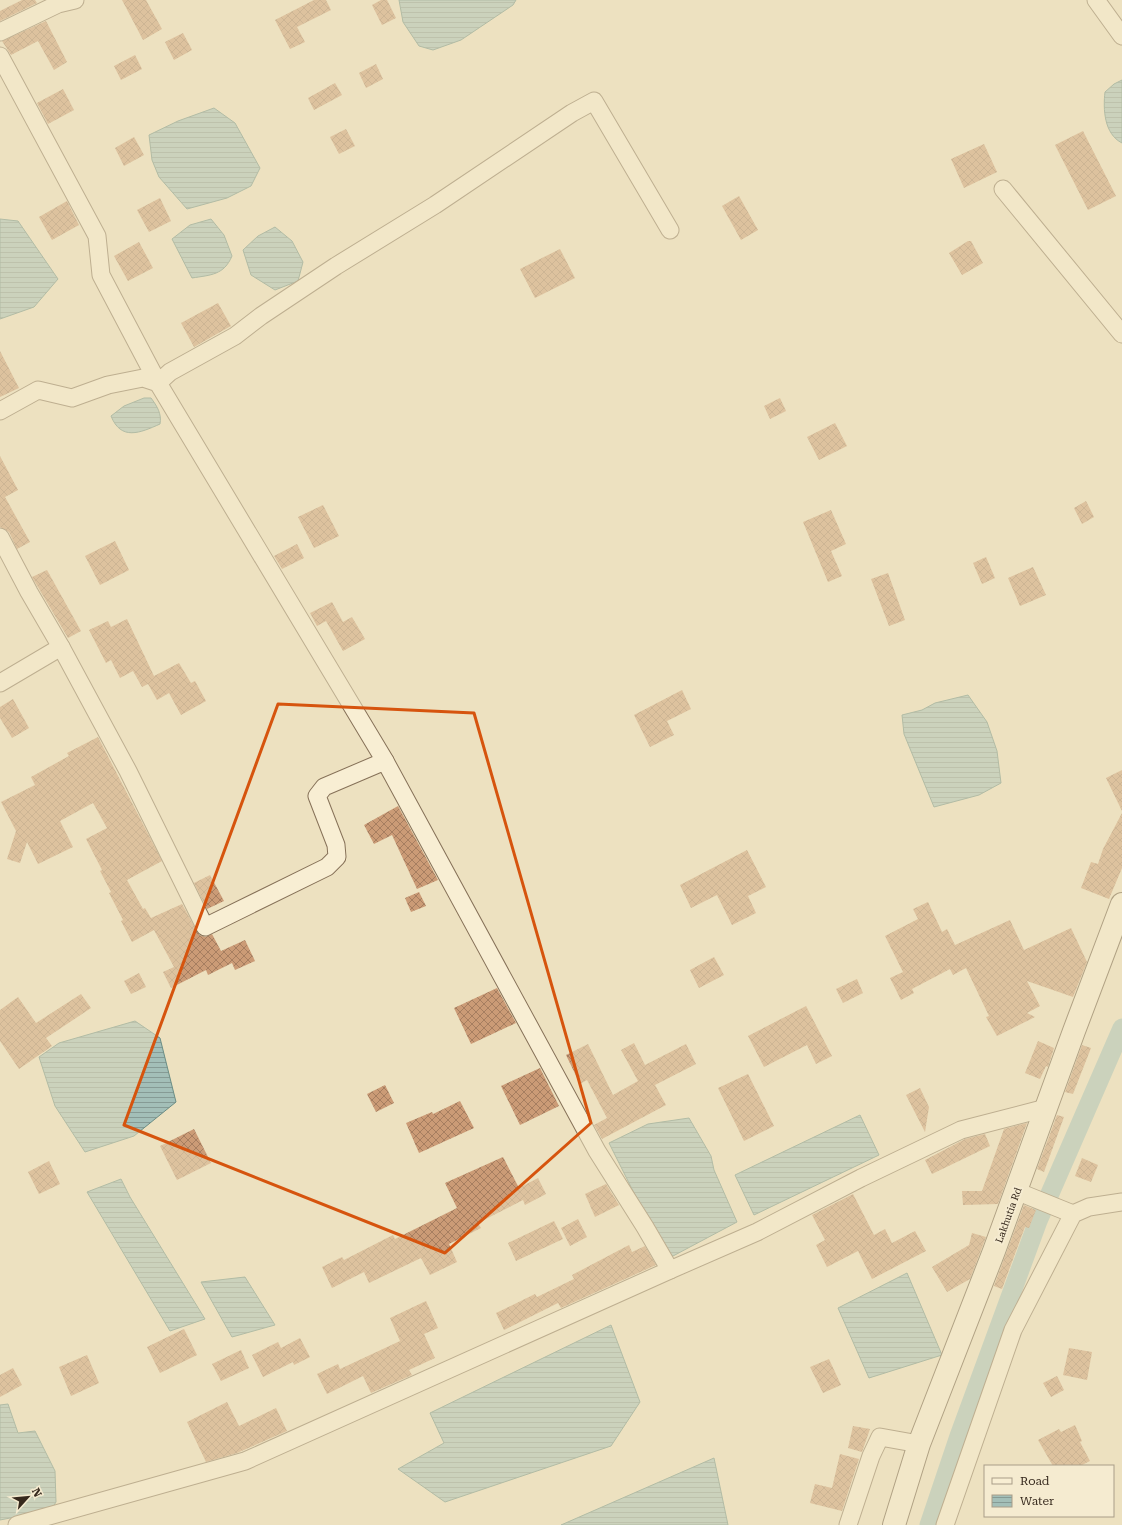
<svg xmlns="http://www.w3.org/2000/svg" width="1122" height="1525" font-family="'Roboto Serif',serif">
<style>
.water{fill:url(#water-rules);stroke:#6a8d85}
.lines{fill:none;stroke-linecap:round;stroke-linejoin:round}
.canal{stroke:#a3bfb8;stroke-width:19}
.building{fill:url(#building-cross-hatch)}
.street-casing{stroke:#867158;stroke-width:19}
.secondary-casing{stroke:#68533c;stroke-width:24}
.street{stroke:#f8eed3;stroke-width:17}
.secondary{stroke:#f8eed3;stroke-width:22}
.marked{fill:none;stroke:#d6540e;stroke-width:3;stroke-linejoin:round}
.labels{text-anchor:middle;stroke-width:4;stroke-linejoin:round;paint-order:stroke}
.street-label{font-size:10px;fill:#36291d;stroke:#f5ebd0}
</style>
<defs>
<pattern id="water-rules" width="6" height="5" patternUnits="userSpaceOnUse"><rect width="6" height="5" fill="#a3bfb8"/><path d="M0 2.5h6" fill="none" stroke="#869b95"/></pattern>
<pattern id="building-cross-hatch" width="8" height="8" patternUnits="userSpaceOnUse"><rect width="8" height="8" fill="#cb9b76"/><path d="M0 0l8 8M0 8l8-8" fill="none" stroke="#a67e60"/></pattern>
</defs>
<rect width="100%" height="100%" fill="#ede1c0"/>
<g class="water">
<polygon points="399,0 516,0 513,5 461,40 433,50 419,46 403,22"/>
<path d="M1122 80V143C1104 134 1103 109 1105 92L1114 84Z"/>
<polygon points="214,108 235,123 260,168 251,186 227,198 187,209 159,177 152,160 149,135 178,121"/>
<polygon points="0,219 18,221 58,279 34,307 0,319"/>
<path d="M211 219 224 235 232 256C224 275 211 275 192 278L172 239 190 225Z"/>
<polygon points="275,227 292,241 303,262 298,281 275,290 251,275 243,250 258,236"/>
<path d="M144 398H151C157 406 162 414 160 424 140 433 121 441 111 416L124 406Z"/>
<polygon points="968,695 987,722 997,751 1001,783 979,795 934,807 904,734 902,715 922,710 935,703"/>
<polygon points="135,1021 160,1038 176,1102 134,1136 85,1152 55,1106 39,1057 59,1043"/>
<polygon points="860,1115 879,1155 754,1215 735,1175"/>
<polygon points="689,1118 711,1156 714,1170 737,1222 673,1256 663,1251 609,1143 648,1124"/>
<polygon points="121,1179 130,1197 205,1319 170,1331 87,1192"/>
<polygon points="907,1273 942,1355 869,1378 838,1308"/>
<polygon points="245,1277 275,1325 232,1337 201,1282"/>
<polygon points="611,1325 640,1402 611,1446 445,1502 398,1469 444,1443 430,1413"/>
<polygon points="8,1404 18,1433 35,1431 55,1471 56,1502 51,1510 0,1520 0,1405"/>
<polygon points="714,1458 728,1525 561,1525"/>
</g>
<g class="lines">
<polyline class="canal" points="929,1525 959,1436 1038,1221 1122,1028"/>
</g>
<g class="building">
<polygon points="22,0 35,0 37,3 0,21 0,11"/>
<polygon points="122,0 146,0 162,29 143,40"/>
<polygon points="314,0 326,0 331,10 297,27 305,42 290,49 275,20"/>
<polygon points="381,0 387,0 396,18 382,25 372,5"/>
<polygon points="46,21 67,62 54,70 38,41 11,55 2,41"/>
<polygon points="183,33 192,50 174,60 165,42"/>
<polygon points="135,55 142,69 121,80 114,66"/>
<polygon points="376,64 383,79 366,88 359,73"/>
<polygon points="335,83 342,95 314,110 308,98"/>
<polygon points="63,89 74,110 48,124 37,103"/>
<polygon points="346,129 355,146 339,154 330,137"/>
<polygon points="1083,131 1116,196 1088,210 1055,145"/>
<polygon points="134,137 144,155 124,166 115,148"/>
<polygon points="984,144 997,172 964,188 951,159"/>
<polygon points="739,196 758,230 741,240 722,206"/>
<polygon points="160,198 171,221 149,232 137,210"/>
<polygon points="67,201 79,225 52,240 39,217"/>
<polygon points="968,241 971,241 983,263 962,275 949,253"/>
<polygon points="139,242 153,268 128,281 114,256"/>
<polygon points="560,249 575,278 535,298 520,269"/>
<polygon points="218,303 231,326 194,347 181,323"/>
<polygon points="0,351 19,388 0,397"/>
<polygon points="780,398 786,411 770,419 764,406"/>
<polygon points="835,423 847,446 819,460 807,437"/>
<polygon points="0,456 18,490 5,497 30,542 17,549 9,532 0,527"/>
<polygon points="1086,501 1094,517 1082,524 1074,508"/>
<polygon points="323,505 339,536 314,548 298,517"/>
<polygon points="831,510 846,544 831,551 842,576 828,582 803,522"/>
<polygon points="115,541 129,570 100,585 85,556"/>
<polygon points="297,544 304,558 282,569 274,556"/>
<polygon points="986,557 995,578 982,584 973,563"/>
<polygon points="1033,567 1046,595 1020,606 1008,578"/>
<polygon points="47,570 81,631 68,638 32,577"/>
<polygon points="888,573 905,620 889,626 871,579"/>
<polygon points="332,602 343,622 352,617 365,639 343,651 326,621 317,626 310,613"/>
<polygon points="127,619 154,676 179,663 191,683 195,681 206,701 181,715 169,693 157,700 148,684 142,687 133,671 120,678 111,660 106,663 89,630 108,621 111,627"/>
<polygon points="682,690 691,709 667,721 674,735 650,747 634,715"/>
<polygon points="13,699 29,728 12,738 0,718 0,707"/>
<polygon points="98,737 162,861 127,880 143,909 145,908 151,918 182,904 199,935 205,937 212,934 221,951 245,940 255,961 235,970 232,963 208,975 206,970 171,988 163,972 174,967 154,930 132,942 121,921 123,920 109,893 111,892 100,871 102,870 86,839 107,828 93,803 60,821 73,847 38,864 27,842 20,863 7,859 16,831 1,802 35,785 31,777 69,756 67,753"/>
<polygon points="1122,770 1122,811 1106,778"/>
<polygon points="398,806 438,880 417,889 392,835 374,844 364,825"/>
<polygon points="1122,813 1122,868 1109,899 1081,888 1091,862 1098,864 1103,849"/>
<polygon points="747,850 766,887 748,896 756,913 732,925 717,895 691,908 680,885"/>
<polygon points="210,875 224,901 207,909 194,883"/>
<polygon points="419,892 426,906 411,912 405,898"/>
<polygon points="928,902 942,932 947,929 955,945 1010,920 1024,950 1071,928 1087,962 1073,997 1027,981 1040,1006 1027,1013 1035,1017 997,1036 986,1017 989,1016 966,968 953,975 950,969 912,989 914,993 901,1000 890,978 903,972 885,936 918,919 913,909"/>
<polygon points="714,957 724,975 699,988 690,970"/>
<polygon points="139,973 146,987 131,994 124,981"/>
<polygon points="857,979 863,993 843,1003 836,989"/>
<polygon points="497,988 516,1023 471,1044 454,1008"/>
<polygon points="81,994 91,1008 46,1038 52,1046 19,1069 0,1041 0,1010 18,997 36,1023"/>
<polygon points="806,1006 832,1056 816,1064 807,1045 764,1067 748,1036"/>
<polygon points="1038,1041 1054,1048 1048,1067 1046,1066 1040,1079 1025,1073"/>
<polygon points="634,1043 645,1065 686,1044 696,1064 655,1085 666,1105 602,1139 594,1125 607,1118 587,1080 580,1084 566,1055 588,1044 613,1095 638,1081 621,1050"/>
<polygon points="1082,1045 1091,1048 1073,1094 1065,1092"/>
<polygon points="540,1068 559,1106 520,1125 501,1086"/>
<polygon points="748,1074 774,1126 744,1141 718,1088"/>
<polygon points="385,1085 394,1103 376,1112 367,1094"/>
<polygon points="920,1088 929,1107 925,1132 906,1095"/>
<polygon points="460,1101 474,1128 419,1153 406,1123 432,1112 433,1114"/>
<polygon points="1057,1115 1064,1117 1044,1172 1037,1169"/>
<polygon points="1027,1123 998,1204 963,1205 962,1191 982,1191 1004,1129"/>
<polygon points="194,1129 211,1163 177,1180 160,1146"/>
<polygon points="985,1134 990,1146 932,1174 925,1160 965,1139"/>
<polygon points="503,1157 519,1188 538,1178 546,1194 525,1205 523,1200 478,1223 481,1228 449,1244 457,1262 430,1275 421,1258 369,1283 364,1272 332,1288 322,1267 342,1257 344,1260 393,1235 395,1239 457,1208 445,1183"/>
<polygon points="1082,1158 1098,1165 1091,1182 1075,1176"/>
<polygon points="49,1161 60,1184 39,1194 28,1172"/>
<polygon points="606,1184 619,1205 595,1217 585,1194"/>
<polygon points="853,1194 874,1235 885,1229 892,1243 915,1231 926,1251 872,1279 858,1251 827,1267 816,1245 825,1240 812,1215"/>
<polygon points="1024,1205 1036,1210 1029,1228 1025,1227 1002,1289 994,1286"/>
<polygon points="578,1219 587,1237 570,1246 561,1228"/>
<polygon points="554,1221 563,1239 516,1261 508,1243"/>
<polygon points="972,1233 986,1237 970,1279 947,1292 932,1267 969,1245"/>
<polygon points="629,1245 632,1252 645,1246 656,1265 561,1308 558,1303 504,1330 496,1313 535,1294 537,1297 574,1279 572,1275"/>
<polygon points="426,1301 438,1328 424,1334 435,1358 409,1370 412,1375 371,1393 363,1376 327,1394 317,1374 338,1364 340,1369 400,1341 390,1318"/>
<polygon points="184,1329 197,1355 160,1373 147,1347"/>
<polygon points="300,1338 310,1357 294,1365 293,1362 263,1377 252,1355 278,1342 281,1348"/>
<polygon points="1069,1348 1092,1352 1087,1380 1063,1375"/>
<polygon points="241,1350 249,1368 221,1381 212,1364"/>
<polygon points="87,1355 99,1383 71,1396 59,1367"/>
<polygon points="829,1359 841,1385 823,1393 810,1367"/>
<polygon points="13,1368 22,1385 0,1397 0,1375"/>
<polygon points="1057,1376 1064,1390 1051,1397 1043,1383"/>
<polygon points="227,1402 239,1426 276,1408 287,1431 237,1453 206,1462 187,1422"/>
<polygon points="1075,1425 1082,1441 1080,1442 1090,1461 1080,1466 1053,1466 1038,1440 1059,1429 1061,1432"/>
<polygon points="853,1426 870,1429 862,1452 848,1448"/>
<polygon points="840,1454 859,1459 842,1511 810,1503 815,1484 832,1488"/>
</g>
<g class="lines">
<g class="street-casing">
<g id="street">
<polyline points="1096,0 1122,36"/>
<polyline points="0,32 58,4 75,0"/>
<polyline points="0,56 97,236 101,275 158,383 170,372 235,336 261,316 336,266 435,205 572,113 594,101 670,230"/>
<polyline points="1003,189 1122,334"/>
<polyline points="0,411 38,390 72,398 108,385 143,378 158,383 385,761"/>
<polyline points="0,537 29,592 61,647"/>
<polyline points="0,683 61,647 128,771 205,927 327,867 337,857 336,845 317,796 324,787 385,761 597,1151 645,1227 670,1270 245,1461 17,1525"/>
<polyline points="1016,1191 1073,1214"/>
<polyline points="670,1270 757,1232 861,1178 961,1130 1046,1108"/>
<polyline points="848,1525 871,1456 880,1437 919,1444"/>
<polyline points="945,1525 1013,1330 1073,1214 1089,1207 1122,1202"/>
</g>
</g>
<g class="secondary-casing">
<polyline id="secondary" points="894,1525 919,1444 994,1251 1074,1031 1122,904"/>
</g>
<use href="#street" class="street"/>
<use href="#secondary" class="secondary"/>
</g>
<path d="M0 0H1122V1525H0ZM278 704 474 713 591 1123 445 1253 124 1125Z" fill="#ede1c0" fill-opacity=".55" fill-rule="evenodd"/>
<path class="marked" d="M278 704 474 713 591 1123 445 1253 124 1125Z"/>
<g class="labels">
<g class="street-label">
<text transform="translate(1008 1215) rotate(-70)" y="4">Lakhutia Rd</text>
</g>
</g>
<rect x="984" y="1465" width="130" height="52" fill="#f5ebd0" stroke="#a99d88"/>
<rect x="992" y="1478" width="20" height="6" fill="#f8eed3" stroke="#a99d88"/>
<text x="1020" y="1485" font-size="12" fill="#36291d">Road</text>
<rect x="992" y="1495" width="20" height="12" fill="url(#water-rules)" stroke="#a99d88"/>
<text x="1020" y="1505" font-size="12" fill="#36291d">Water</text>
<g transform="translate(28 1497) rotate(63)" stroke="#f5ebd0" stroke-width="3" paint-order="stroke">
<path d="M0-3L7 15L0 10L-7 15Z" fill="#36291d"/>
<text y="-6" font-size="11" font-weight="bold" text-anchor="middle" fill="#36291d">N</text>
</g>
</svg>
